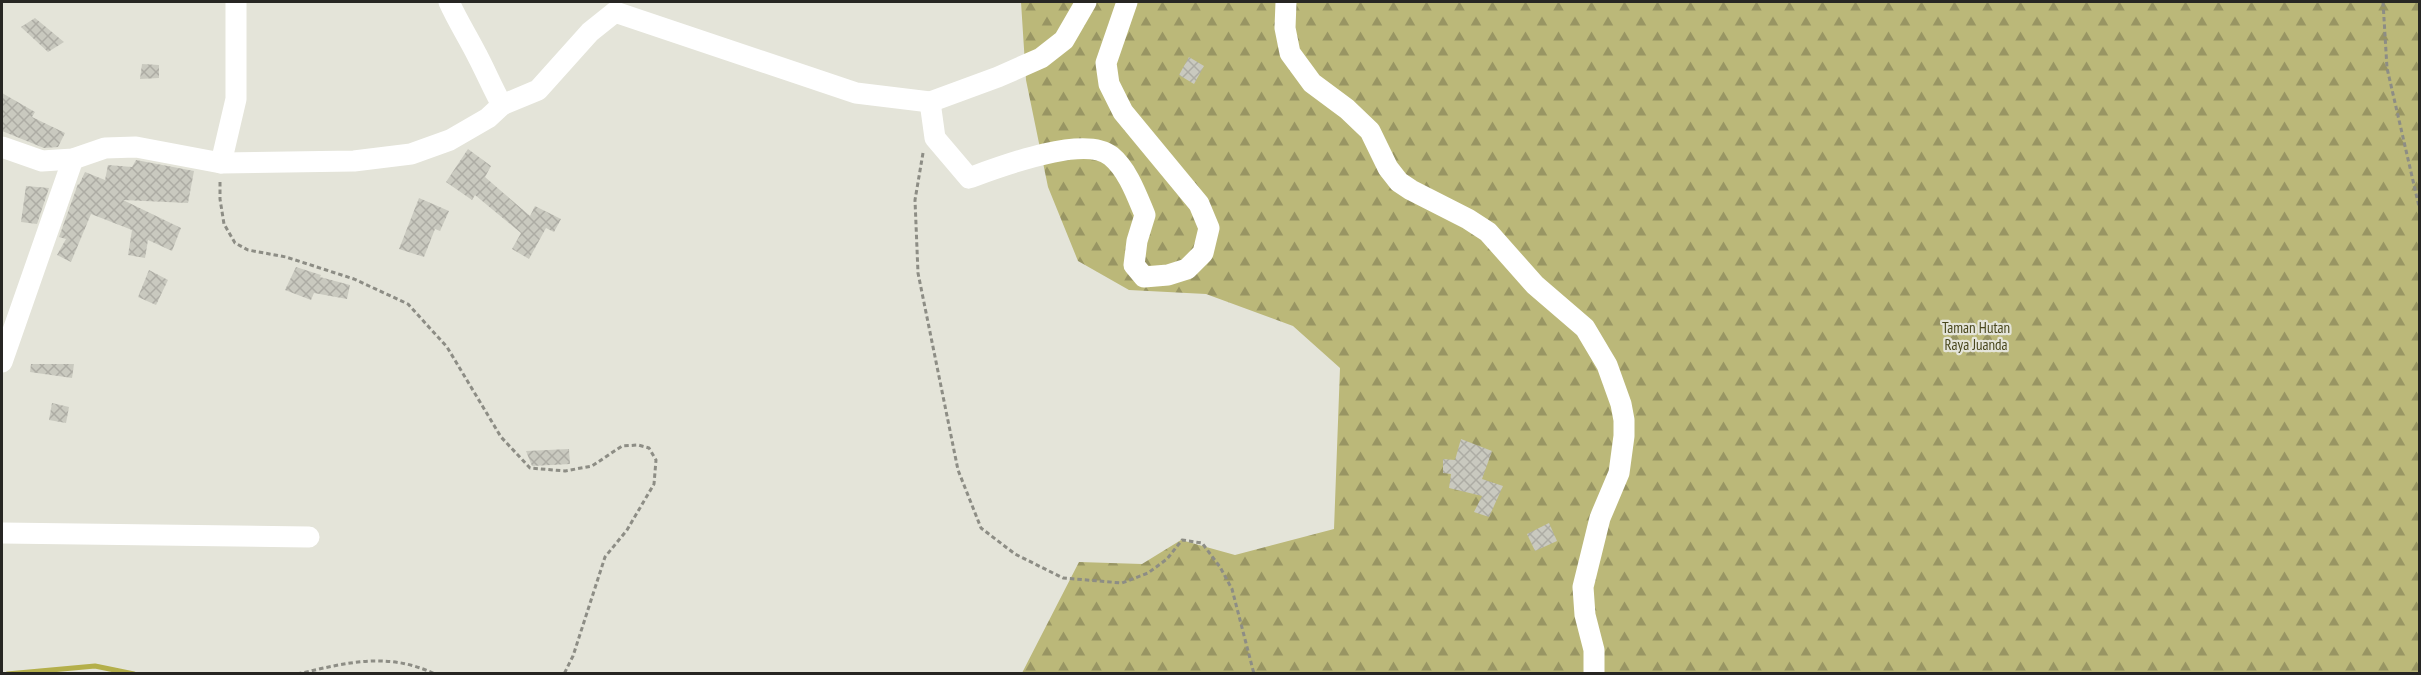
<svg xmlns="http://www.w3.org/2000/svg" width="2421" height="675" font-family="'PT Sans Narrow',sans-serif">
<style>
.forest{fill:url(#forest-firs)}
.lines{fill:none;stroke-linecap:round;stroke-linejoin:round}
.stream{stroke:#b4af4b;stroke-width:5}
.building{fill:url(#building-cross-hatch)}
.path{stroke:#8d8d85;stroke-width:3;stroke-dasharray:4.5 3;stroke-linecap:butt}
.minor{stroke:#fff;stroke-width:21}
.labels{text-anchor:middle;stroke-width:4.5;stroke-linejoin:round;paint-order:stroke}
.park-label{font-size:15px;fill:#49471d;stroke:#e4e4d9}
</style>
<defs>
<pattern id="forest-firs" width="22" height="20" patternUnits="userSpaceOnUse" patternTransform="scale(1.5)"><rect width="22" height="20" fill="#bbb879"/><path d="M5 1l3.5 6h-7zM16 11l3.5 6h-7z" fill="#989563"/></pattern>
<pattern id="building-cross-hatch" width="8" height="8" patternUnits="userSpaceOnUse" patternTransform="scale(1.5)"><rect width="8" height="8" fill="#c9c9bf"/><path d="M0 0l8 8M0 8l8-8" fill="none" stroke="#adaca4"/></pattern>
</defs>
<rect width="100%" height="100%" fill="#e4e4d9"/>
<polygon class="forest" points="1021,2 2419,2 2419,673 1022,673 1079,562 1142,564 1181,540 1235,555 1334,529 1340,368 1293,326 1206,294 1129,290 1078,261 1048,187 1026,80"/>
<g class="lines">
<polyline class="stream" points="7,674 95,666 134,674"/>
</g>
<g class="building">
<polygon points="35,18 64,42 48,52 21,27"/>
<polygon points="1189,57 1204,66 1194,84 1179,75"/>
<polygon points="142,64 159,65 159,78 140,79"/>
<polygon points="2,93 35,112 32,117 65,133 58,147 44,148 2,131"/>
<polygon points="468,149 491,166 485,177 530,216 535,206 561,219 554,232 546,228 529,259 512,249 521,233 475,195 472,200 446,182"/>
<polygon points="136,160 194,171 188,203 123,200 181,228 172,251 148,240 145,258 128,255 132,230 91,214 71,262 57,255 66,239 59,237 78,184 79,185 85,172 105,180 108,165 132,167"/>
<polygon points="26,186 49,188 37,224 21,222"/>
<polygon points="419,198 449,211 440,231 435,229 424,257 399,249"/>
<polygon points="296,267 321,275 320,277 350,285 347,299 314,293 311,300 285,290"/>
<polygon points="149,270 168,280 156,305 138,297"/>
<polygon points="31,364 74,364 72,378 30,372"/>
<polygon points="52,403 69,407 66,423 49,420"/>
<polygon points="1461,439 1492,451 1482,479 1503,486 1489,517 1474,512 1482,496 1449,488 1451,474 1443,473 1443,459 1455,460"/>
<polygon points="569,449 570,464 532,466 526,451"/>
<polygon points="1549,523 1557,541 1535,551 1527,534"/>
</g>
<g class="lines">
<g class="path">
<polyline points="2383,2 2387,68 2420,211"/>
<polyline points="923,153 915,200 918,273 958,470 981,528 1015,554 1063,578 1122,583 1148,573 1167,559 1182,540 1202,543 1220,567 1232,589 1254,674"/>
<polyline points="220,182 220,199 224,224 235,243 248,250 286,257 354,279 408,304 447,347 501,437 530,468 565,471 592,466 622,446 638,445 649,448 656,460 654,484 627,530 605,557 573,656 564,674"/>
<path d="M297 674C347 663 386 651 435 674"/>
</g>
<g class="minor">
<path d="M449 2C457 20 468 37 477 55 486 72 493 89 502 105"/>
<polyline points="1286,2 1285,28 1290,53 1312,83 1347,109 1370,131 1388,168 1399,182 1411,190 1468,219 1488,232 1535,285 1585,328 1607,365 1621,404 1624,420 1624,436 1619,473 1600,518 1583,587 1585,615 1594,650 1594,674"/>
<path d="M930 102 935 138 969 178C999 167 1084 134 1111 156 1128 170 1137 196 1145 215L1137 241 1134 265 1144 277 1168 275 1187 269 1203 253 1209 228 1199 204 1123 112 1109 84 1106 63 1127 2"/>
<polyline points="2,147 42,161 73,159 105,148 136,147 221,163 236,99 236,2"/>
<polyline points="221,163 354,161 411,154 450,140 488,118 502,105 538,90 590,32 615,12 856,93 930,102 998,77 1041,58 1064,40 1086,2"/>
<polyline points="2,362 73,159"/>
<polyline points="2,533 309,537"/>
</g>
</g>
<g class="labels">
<g class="park-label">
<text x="1976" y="333">Taman Hutan<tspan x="1976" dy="17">Raya Juanda</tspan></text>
</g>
</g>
<rect width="2421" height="675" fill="none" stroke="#272623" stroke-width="6"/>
</svg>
